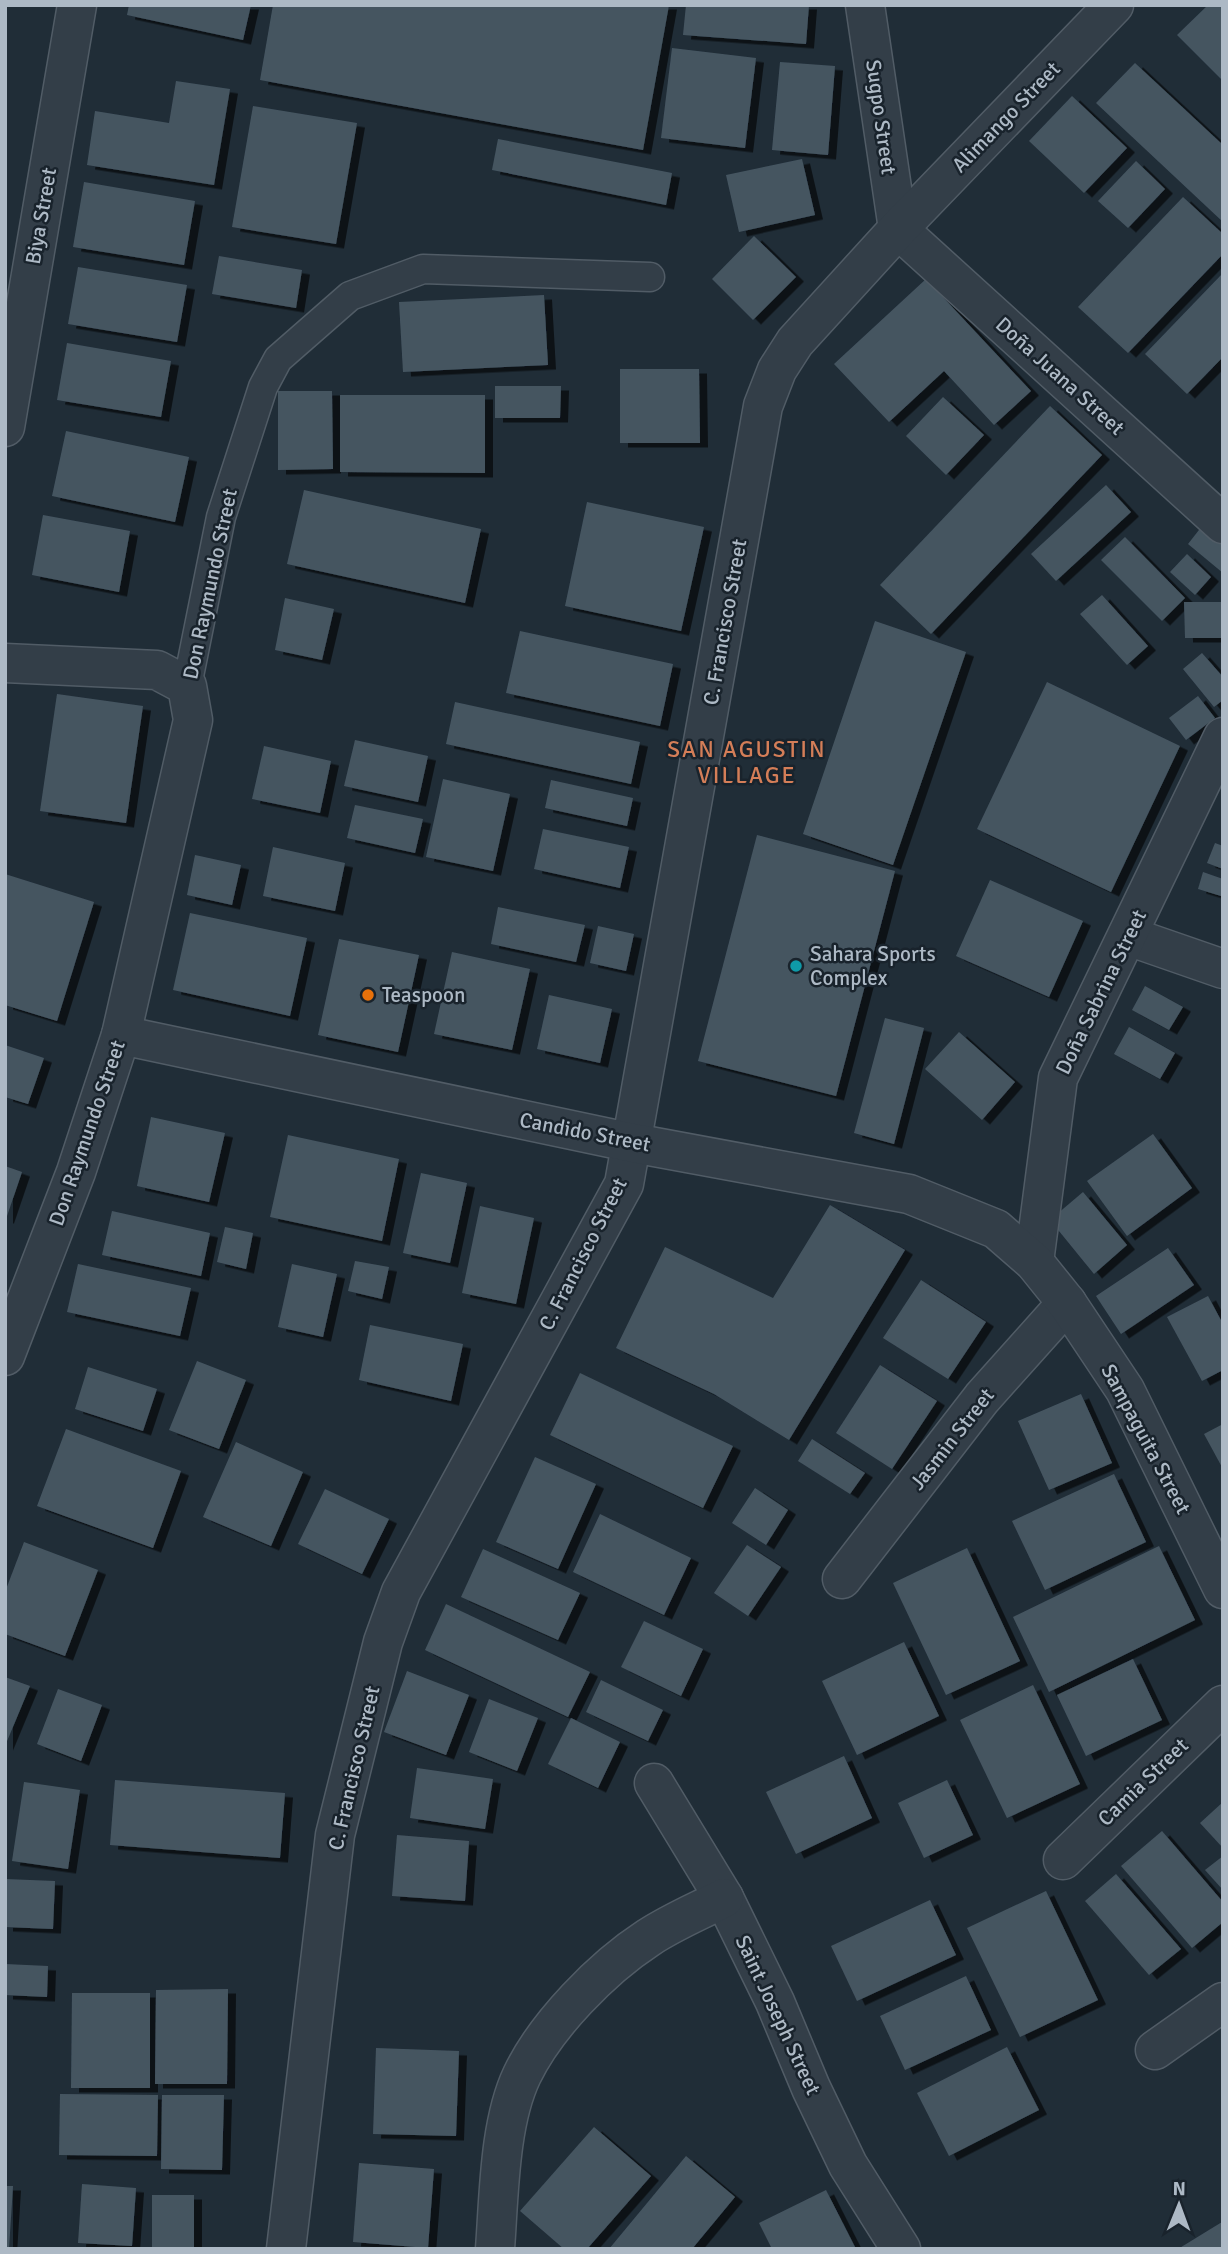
<svg xmlns="http://www.w3.org/2000/svg" width="1228" height="2254" font-family="Signika,sans-serif">
<style>
.building{fill:#455561;filter:url(#shadow)}
.lines{fill:none;stroke-linecap:round;stroke-linejoin:round}
.service-casing{stroke:#515c66;stroke-width:31}
.minor-casing{stroke:#515c66;stroke-width:41}
.tertiary-casing{stroke:#515c66;stroke-width:41}
.service{stroke:#333e48;stroke-width:28}
.minor{stroke:#333e48;stroke-width:38}
.tertiary{stroke:#333e48;stroke-width:38}
.culture-dot{fill:#0f9aa8;stroke:#19232c;stroke-width:2.5}
.food-dot{fill:#e8710a;stroke:#19232c;stroke-width:2.5}
.labels{text-anchor:middle;stroke-width:5;stroke-linejoin:round;paint-order:stroke}
.street-label{font-size:21px;fill:#adb9c5;stroke:#19232c}
.poi-label{font-size:21px;fill:#adb9c5;stroke:#19232c;text-anchor:start}
.neighbourhood-label{font-size:23px;letter-spacing:2px;fill:#d47e58;stroke:#19232c}
</style>
<defs>
<filter id="shadow"><feDropShadow dx="8" dy="4.5" stdDeviation="0" flood-color="#0009"/></filter>
</defs>
<rect width="100%" height="100%" fill="#202d37"/>
<g class="building">
<polygon points="129,5 251,5 243,40 127,15"/>
<polygon points="273,5 669,5 643,150 260,80"/>
<polygon points="686,5 809,5 806,44 683,35"/>
<polygon points="1208,5 1223,5 1223,81 1177,35"/>
<polygon points="672,48 756,58 745,148 661,138"/>
<polygon points="780,62 835,66 828,155 772,150"/>
<polygon points="1135,63 1223,145 1223,222 1096,103"/>
<polygon points="176,81 230,89 214,185 87,165 95,111 169,123"/>
<polygon points="1072,96 1127,148 1084,193 1029,141"/>
<polygon points="253,106 357,123 336,244 232,227"/>
<polygon points="498,139 672,173 666,205 492,170"/>
<polygon points="802,159 815,215 739,232 726,175"/>
<polygon points="1136,161 1165,189 1128,228 1098,201"/>
<polygon points="84,182 195,201 184,265 73,247"/>
<polygon points="1183,197 1223,234 1223,254 1128,353 1078,307"/>
<polygon points="754,236 796,277 753,320 712,279"/>
<polygon points="219,256 302,270 296,308 212,294"/>
<polygon points="78,267 187,285 177,342 68,324"/>
<polygon points="1223,273 1223,357 1187,394 1145,354"/>
<polygon points="926,279 1031,391 994,425 944,371 889,422 834,364"/>
<polygon points="544,295 548,365 403,372 399,302"/>
<polygon points="67,343 171,361 161,417 57,400"/>
<polygon points="620,369 699,369 700,443 620,443"/>
<polygon points="495,386 561,386 560,418 495,418"/>
<polygon points="278,391 332,391 333,469 278,470"/>
<polygon points="340,395 485,395 485,473 340,472"/>
<polygon points="943,397 984,435 946,475 906,436"/>
<polygon points="1050,406 1102,455 931,634 880,585"/>
<polygon points="66,431 189,457 175,522 52,496"/>
<polygon points="1106,485 1131,512 1056,581 1031,554"/>
<polygon points="304,490 481,529 465,603 287,564"/>
<polygon points="587,502 704,527 681,631 565,606"/>
<polygon points="43,515 130,531 119,592 32,575"/>
<polygon points="1206,521 1223,536 1223,573 1188,544"/>
<polygon points="1125,537 1185,598 1162,621 1101,560"/>
<polygon points="1187,554 1211,577 1195,595 1170,572"/>
<polygon points="1102,595 1148,646 1127,665 1080,614"/>
<polygon points="285,598 334,609 322,660 275,650"/>
<polygon points="1184,602 1223,602 1223,638 1185,638"/>
<polygon points="875,621 966,652 893,865 803,834"/>
<polygon points="520,631 673,664 660,726 506,693"/>
<polygon points="1202,653 1223,677 1223,700 1214,707 1183,669"/>
<polygon points="1047,682 1180,746 1111,892 977,829"/>
<polygon points="57,694 143,706 126,823 40,811"/>
<polygon points="1198,696 1215,718 1186,740 1169,718"/>
<polygon points="455,702 640,742 631,784 446,744"/>
<polygon points="355,740 428,756 418,802 344,786"/>
<polygon points="264,746 331,761 320,813 252,799"/>
<polygon points="443,779 510,794 493,871 426,857"/>
<polygon points="551,780 633,798 627,826 545,808"/>
<polygon points="355,805 423,819 415,853 347,838"/>
<polygon points="543,829 629,847 620,888 534,869"/>
<polygon points="757,835 895,871 836,1096 698,1061"/>
<polygon points="1215,843 1223,846 1223,869 1207,863"/>
<polygon points="273,847 345,863 335,911 263,896"/>
<polygon points="195,855 241,865 232,905 187,895"/>
<polygon points="1203,872 1223,879 1221,896 1198,889"/>
<polygon points="5,874 94,902 57,1021 5,1005"/>
<polygon points="990,880 1083,921 1049,997 956,956"/>
<polygon points="498,907 585,925 576,962 491,944"/>
<polygon points="190,913 307,938 290,1016 173,990"/>
<polygon points="598,926 634,934 626,971 590,963"/>
<polygon points="339,939 419,955 398,1052 318,1035"/>
<polygon points="452,952 530,969 512,1050 434,1034"/>
<polygon points="1145,986 1183,1007 1169,1030 1132,1010"/>
<polygon points="549,995 612,1009 600,1063 537,1049"/>
<polygon points="885,1018 924,1028 894,1144 854,1133"/>
<polygon points="1129,1027 1175,1053 1160,1079 1114,1054"/>
<polygon points="959,1032 1015,1082 982,1120 925,1069"/>
<polygon points="5,1045 44,1058 28,1104 5,1097"/>
<polygon points="151,1117 225,1133 209,1202 137,1186"/>
<polygon points="1153,1134 1192,1188 1127,1236 1087,1181"/>
<polygon points="288,1135 399,1159 382,1241 270,1217"/>
<polygon points="5,1166 22,1172 6,1219 5,1219"/>
<polygon points="421,1173 467,1183 450,1263 403,1253"/>
<polygon points="1083,1192 1127,1245 1094,1274 1050,1220"/>
<polygon points="830,1205 905,1250 789,1440 714,1394 616,1348 665,1247 773,1298"/>
<polygon points="480,1206 534,1218 516,1304 462,1293"/>
<polygon points="112,1211 210,1233 201,1276 102,1255"/>
<polygon points="225,1227 253,1233 246,1269 217,1262"/>
<polygon points="1168,1248 1194,1285 1121,1334 1096,1296"/>
<polygon points="355,1261 389,1267 382,1299 348,1291"/>
<polygon points="78,1264 191,1288 180,1336 67,1312"/>
<polygon points="292,1264 337,1274 323,1337 278,1327"/>
<polygon points="921,1280 986,1322 948,1379 883,1338"/>
<polygon points="1208,1296 1223,1324 1223,1370 1202,1381 1167,1317"/>
<polygon points="370,1325 463,1344 451,1401 359,1380"/>
<polygon points="197,1361 246,1380 219,1449 169,1430"/>
<polygon points="880,1365 937,1401 892,1469 836,1433"/>
<polygon points="88,1367 157,1389 143,1431 75,1409"/>
<polygon points="580,1373 733,1446 703,1508 550,1435"/>
<polygon points="1081,1394 1112,1463 1049,1490 1018,1421"/>
<polygon points="1223,1424 1223,1469 1204,1434"/>
<polygon points="66,1429 181,1471 153,1548 37,1506"/>
<polygon points="812,1439 865,1473 850,1494 798,1461"/>
<polygon points="236,1442 303,1472 271,1546 203,1517"/>
<polygon points="535,1457 596,1484 558,1569 496,1542"/>
<polygon points="1114,1474 1146,1542 1045,1590 1012,1521"/>
<polygon points="755,1488 788,1510 766,1545 732,1523"/>
<polygon points="325,1489 389,1519 362,1574 298,1544"/>
<polygon points="600,1514 691,1558 664,1615 573,1572"/>
<polygon points="24,1542 98,1570 65,1656 5,1634 5,1592"/>
<polygon points="747,1545 781,1567 748,1616 714,1593"/>
<polygon points="1159,1546 1195,1620 1049,1692 1013,1617"/>
<polygon points="967,1548 1020,1661 946,1695 893,1583"/>
<polygon points="483,1549 580,1593 558,1640 461,1597"/>
<polygon points="446,1604 590,1672 568,1717 425,1650"/>
<polygon points="644,1621 703,1649 681,1696 621,1667"/>
<polygon points="904,1642 939,1716 857,1755 822,1681"/>
<polygon points="1133,1659 1162,1720 1086,1756 1057,1695"/>
<polygon points="407,1671 469,1695 446,1755 384,1732"/>
<polygon points="5,1677 30,1686 5,1746"/>
<polygon points="601,1680 663,1710 648,1741 586,1712"/>
<polygon points="1033,1685 1080,1784 1007,1818 960,1720"/>
<polygon points="58,1689 102,1705 81,1761 37,1744"/>
<polygon points="489,1699 538,1718 517,1771 469,1752"/>
<polygon points="571,1718 620,1742 598,1788 548,1764"/>
<polygon points="844,1756 872,1818 796,1854 766,1792"/>
<polygon points="417,1768 493,1779 485,1829 410,1818"/>
<polygon points="115,1780 285,1793 280,1858 110,1845"/>
<polygon points="947,1780 973,1835 924,1858 898,1803"/>
<polygon points="24,1782 80,1790 68,1869 12,1861"/>
<polygon points="1223,1802 1223,1848 1200,1823"/>
<polygon points="1162,1831 1223,1902 1223,1922 1192,1948 1121,1866"/>
<polygon points="397,1835 469,1841 465,1901 392,1896"/>
<polygon points="1223,1856 1223,1890 1205,1870"/>
<polygon points="1116,1874 1181,1949 1149,1975 1085,1901"/>
<polygon points="5,1879 55,1881 53,1929 5,1927"/>
<polygon points="1046,1891 1098,2000 1020,2037 967,1928"/>
<polygon points="930,1900 956,1955 857,2001 831,1946"/>
<polygon points="5,1964 48,1966 47,1997 5,1995"/>
<polygon points="966,1976 991,2030 905,2070 880,2016"/>
<polygon points="228,1989 227,2084 155,2084 156,1990"/>
<polygon points="72,1993 150,1993 150,2088 71,2088"/>
<polygon points="1007,2047 1039,2110 949,2156 917,2093"/>
<polygon points="376,2048 459,2051 456,2136 373,2134"/>
<polygon points="60,2094 158,2095 157,2156 59,2155"/>
<polygon points="162,2095 224,2095 222,2170 161,2169"/>
<polygon points="594,2127 651,2176 587,2249 564,2249 520,2211"/>
<polygon points="686,2156 735,2197 692,2249 609,2249"/>
<polygon points="359,2163 434,2169 428,2248 353,2242"/>
<polygon points="82,2184 136,2188 132,2246 78,2243"/>
<polygon points="5,2186 13,2186 9,2249 5,2249"/>
<polygon points="826,2190 856,2249 772,2249 759,2223"/>
<rect x="152" y="2195" width="42" height="54"/>
<polygon points="1222,2222 1223,2249 1178,2249"/>
</g>
<g class="lines">
<g class="service-casing">
<polyline id="service" points="187,686 221,517 263,387 278,359 350,296 423,269 650,277"/>
</g>
<g class="minor-casing">
<g id="minor">
<polyline points="865,5 898,229"/>
<polyline points="898,229 1223,524"/>
<polyline points="5,427 77,5"/>
<polyline points="1128,936 1223,969"/>
<polyline points="1034,1262 1058,1078 1223,737"/>
<polyline points="5,1356 76,1172 121,1035"/>
<polyline points="842,1579 982,1398 1067,1303"/>
<polyline points="654,1783 724,1898 775,2002 811,2088 848,2165 901,2249"/>
<polyline points="1063,1860 1223,1705"/>
<polyline points="1155,2050 1223,2002"/>
<polyline points="286,2249 335,1835 383,1642 401,1592 624,1184 763,406 777,370 795,342 898,229 1114,5"/>
<path d="M495 2249C499 2196 499 2123 522 2075 546 2025 602 1968 648 1938 672 1922 699 1911 724 1898"/>
</g>
</g>
<g class="tertiary-casing">
<polyline id="tertiary" points="5,663 157,670 187,686 193,720 121,1035 633,1143 909,1194 996,1229 1034,1262 1067,1303 1125,1390 1223,1589"/>
</g>
<use href="#service" class="service"/>
<use href="#minor" class="minor"/>
<use href="#tertiary" class="tertiary"/>
</g>
<circle class="culture-dot" cx="796" cy="966" r="7"/>
<circle class="food-dot" cx="368" cy="995" r="7"/>
<g class="labels">
<g class="street-label">
<text transform="translate(881 117) rotate(82)" y="7">Sugpo Street</text>
<text transform="translate(1006 117) rotate(-46)" y="7">Alimango Street</text>
<text transform="translate(41 216) rotate(-80)" y="7">Biya Street</text>
<text transform="translate(1060 376) rotate(42)" y="7">Doña Juana Street</text>
<text transform="translate(210 584) rotate(-78)" y="7">Don Raymundo Street</text>
<text transform="translate(725 622) rotate(-80)" y="7">C. Francisco Street</text>
<text transform="translate(1101 992) rotate(-64)" y="7">Doña Sabrina Street</text>
<text transform="translate(585 1132) rotate(11)" y="7">Candido Street</text>
<text transform="translate(87 1133) rotate(-71)" y="7">Don Raymundo Street</text>
<text transform="translate(583 1254) rotate(-63)" y="7">C. Francisco Street</text>
<text transform="translate(952 1439) rotate(-52)" y="7">Jasmin Street</text>
<text transform="translate(1146 1439) rotate(62)" y="7">Sampaguita Street</text>
<text transform="translate(354 1768) rotate(-77)" y="7">C. Francisco Street</text>
<text transform="translate(1143 1782) rotate(-44)" y="7">Camia Street</text>
<text transform="translate(778 2015) rotate(65)" y="7">Saint Joseph Street</text>
</g>
<g class="poi-label">
<text x="810" y="961">Sahara Sports<tspan x="810" dy="24">Complex</tspan></text>
<text x="382" y="1002">Teaspoon</text>
</g>
<g class="neighbourhood-label">
<text x="747" y="757">SAN AGUSTIN<tspan x="747" dy="26">VILLAGE</tspan></text>
</g>
</g>
<rect width="1228" height="2254" fill="none" stroke="#adb9c5" stroke-width="14"/>
<g transform="translate(1179 2205) rotate(1)" stroke="#19232c" stroke-width="5" paint-order="stroke">
<path d="M0-5L12 26L0 18L-12 26Z" fill="#adb9c5"/>
<text y="-10" font-size="19" font-weight="bold" text-anchor="middle" fill="#adb9c5">N</text>
</g>
</svg>
